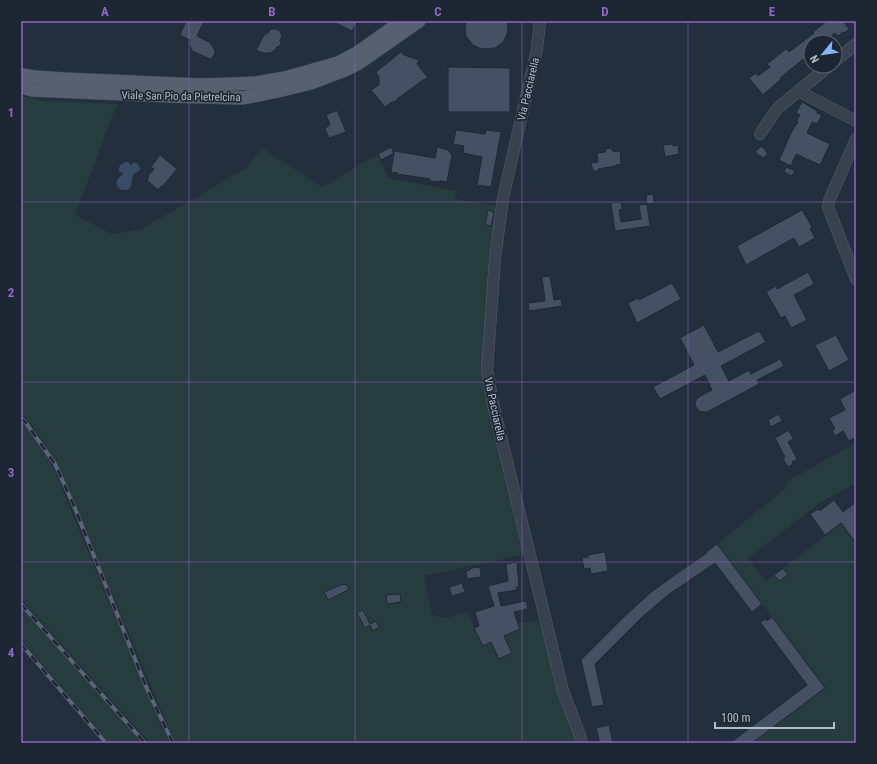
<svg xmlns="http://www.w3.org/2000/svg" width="877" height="764" font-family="'Roboto Condensed',sans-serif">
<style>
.green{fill:#263c3f}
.water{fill:#394c67}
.building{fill:#455162;stroke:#1f2835}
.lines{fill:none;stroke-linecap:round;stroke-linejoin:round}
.minor-casing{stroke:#565f6c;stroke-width:12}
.major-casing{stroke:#414a57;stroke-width:14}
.minor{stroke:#38414e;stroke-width:11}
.major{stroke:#56606e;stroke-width:13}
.rail-casing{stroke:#5a6575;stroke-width:4}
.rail{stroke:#1d2633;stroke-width:2.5;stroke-dasharray:8;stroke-linecap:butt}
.grid{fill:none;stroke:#9266c3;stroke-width:1;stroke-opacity:0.55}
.labels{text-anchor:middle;stroke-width:3.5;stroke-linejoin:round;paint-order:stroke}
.street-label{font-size:11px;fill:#b4bcc9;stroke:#1d2633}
.neatline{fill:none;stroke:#9266c3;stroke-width:1.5}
.grid-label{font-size:13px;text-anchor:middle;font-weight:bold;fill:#9266c3}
</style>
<rect width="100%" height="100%" fill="#242f3e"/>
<g class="green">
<path d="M21 95 43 101 117 104 75 215 112 234 140 230 246 168 262 148 322 187 378 154 388 178 456 191 455 199 500 206 485 374 523 555 424 576 432 615 446 618 468 612 483 646 519 629 518 623 539 621 577 743H175L64 480C53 455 39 432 21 413Z"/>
<path d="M21 421C31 433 41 446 49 460 59 478 66 498 74 518L159 721 170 743H150L21 599Z"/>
<polygon points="856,443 856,483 821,502 748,558 766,581 841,524 856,544 856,743 750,743 825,687 717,544 786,488 786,482"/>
<polygon points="21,607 143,743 109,743 21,639"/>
</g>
<path class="water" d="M125 162H128L131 165 134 162C138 164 140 166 140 170 137 172 134 173 133 176 130 181 134 191 124 190 122 190 119 189 118 187 114 182 119 177 123 174V173L119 171C118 167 122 163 125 162Z"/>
<g class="building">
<polygon points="186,21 204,21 197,36 209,42 214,48 215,53 212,58 210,59 192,51 189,44 190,40 180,35"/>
<polygon points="332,21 358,21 352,31"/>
<polygon points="466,21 507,21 508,27 507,34 503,42 495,48 486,49 479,48 473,45 466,36 465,29"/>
<polygon points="827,21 843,21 849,29 844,33 843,32 838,36 835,33 824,42 811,42 811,53 780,78 781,79 763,95 749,78 756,73 758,76 770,67 767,64 786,49 789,52 814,33 813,32"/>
<polygon points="271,29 277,29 280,31 282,36 280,40 281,45 277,47 275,50 270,53 263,53 256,50 264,35 268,33"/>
<polygon points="401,52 404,55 419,60 417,64 428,78 423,80 397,99 395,102 392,102 385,107 371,90 379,85 379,77 376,72"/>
<polygon points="448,67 510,68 510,112 448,112"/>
<polygon points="802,102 817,111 817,113 822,115 817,124 812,122 807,133 830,144 820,165 796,154 791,166 779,160 792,131 798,122 796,121 800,115 796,113"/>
<polygon points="337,110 346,132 329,138 325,128 330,125 326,115"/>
<polygon points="456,130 485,134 486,130 501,132 491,187 477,185 482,157 463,153 464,146 453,144"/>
<polygon points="673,144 673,146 678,145 679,154 665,157 663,145"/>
<polygon points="762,146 768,154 763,158 760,155 759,156 755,151"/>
<polygon points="391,147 394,153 394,151 435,158 437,147 448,150 452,155 447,182 440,181 440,182 430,181 430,179 424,178 397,174 398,173 391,172 394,153 381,160 378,154"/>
<polygon points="612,148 612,151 614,150 614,152 620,151 621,164 616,165 616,166 598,169 599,171 593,171 591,163 598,162 597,153 606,152 605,149"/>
<polygon points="160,155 177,169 162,187 161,186 158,190 147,180 149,177 148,176 154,169 151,167"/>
<polygon points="786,167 795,171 792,176 784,172"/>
<polygon points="653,194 654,203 647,204 646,195"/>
<polygon points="621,202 622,209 619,210 621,222 641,219 639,205 647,204 650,226 615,231 611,203"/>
<polygon points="488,210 494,212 491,226 485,225"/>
<polygon points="802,210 812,227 810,228 815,238 799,247 794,238 746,265 737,246"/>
<polygon points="808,272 814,284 794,295 807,320 791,328 785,316 781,318 766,292 776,286 777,289"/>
<polygon points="550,276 554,300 561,299 562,306 529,311 528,303 545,301 542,277"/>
<polygon points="672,283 681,299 637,323 628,303 638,298 639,300"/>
<polygon points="704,325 718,352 759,331 766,342 721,366 729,381 749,370 751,374 780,359 784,366 757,380 759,384 707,412 703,412 699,411 696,407 695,404 696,400 699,397 712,390 705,375 660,399 653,387 694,365 680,338"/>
<polygon points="836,335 849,360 829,371 815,345"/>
<polygon points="856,390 856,437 849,441 843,431 835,436 832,431 835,429 829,418 845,410 840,399"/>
<polygon points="779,414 782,421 771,427 768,420"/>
<polygon points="789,430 793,439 788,442 797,459 792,462 793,464 788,467 783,459 785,457 775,438"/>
<polygon points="834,500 843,512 856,502 856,543 841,523 825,535 810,514 818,509 820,511"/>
<polygon points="717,544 762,604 752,612 715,563 668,595 641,618 595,664 604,705 592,707 581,660 624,617 650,593 679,572 707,553 706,552"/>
<polygon points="605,552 608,571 591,574 590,568 584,569 582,558 588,557 588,555"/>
<polygon points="517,562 519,587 516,587 517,590 498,593 501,606 526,601 528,609 514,612 519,626 518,626 520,629 504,636 512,653 499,659 491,642 483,646 474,628 479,626 475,612 494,606 488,586 508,581 506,564"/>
<polygon points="480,567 481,577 467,579 466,571 470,570 470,569 472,568"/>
<polygon points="783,568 788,575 779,581 774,575"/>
<polygon points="462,583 465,592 452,596 449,587"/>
<polygon points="343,584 343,585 346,584 349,589 346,591 328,600 324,592"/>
<polygon points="400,594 401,602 387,604 386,595"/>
<polygon points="363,610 370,624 376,621 379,627 373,631 370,625 365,628 357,613"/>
<polygon points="772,617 825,688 752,743 730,743 807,685 760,622 766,619 767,621"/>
<polygon points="609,725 613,743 600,743 596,728"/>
</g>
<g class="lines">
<g class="minor-casing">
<g id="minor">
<polyline points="540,21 537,49 503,198 495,259 487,370 493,404 563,691 578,730 582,743"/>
<polyline points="835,61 856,44"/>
<polyline points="798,91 856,121"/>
<polyline points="760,134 774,113 779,107 829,66"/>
<polyline points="856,139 829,201 828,207 856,279"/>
</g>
</g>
<g class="major-casing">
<g id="major">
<polyline points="21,75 35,77 64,79 201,85 233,84 256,83 285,78 338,63 357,53 402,21"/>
<polyline points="21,87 32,90 170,96 243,98 278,91 311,83 345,70 359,63 419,21"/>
</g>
</g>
<use href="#minor" class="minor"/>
<use href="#major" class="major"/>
<g class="rail-casing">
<g id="rail">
<polyline points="21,418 26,423 55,464 74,506 147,689 173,743"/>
<polyline points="21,604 145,743"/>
<polyline points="21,644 106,743"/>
</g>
</g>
<use href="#rail" class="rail"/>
</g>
<path class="grid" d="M189 21V743M355 21V743M522 21V743M688 21V743M21 202H856M21 382H856M21 562H856"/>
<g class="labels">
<g class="street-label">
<text transform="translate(528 89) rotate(-77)" y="4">Via Pacciarella</text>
<text transform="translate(181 96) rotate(1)" y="4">Viale San Pio da Pietrelcina</text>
<text transform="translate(495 409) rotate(78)" y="4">Via Pacciarella</text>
</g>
</g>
<rect width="877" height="764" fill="none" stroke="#1d2633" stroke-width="44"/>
<g transform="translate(823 54) rotate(240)"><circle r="19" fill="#1d2633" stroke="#59626f"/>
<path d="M0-3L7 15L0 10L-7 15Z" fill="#8ab4f8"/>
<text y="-6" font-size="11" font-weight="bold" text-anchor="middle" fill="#b4bcc9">N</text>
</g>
<path d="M715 722v6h119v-6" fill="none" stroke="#b4bcc9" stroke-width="2"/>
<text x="721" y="722" font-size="12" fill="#b4bcc9" stroke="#1d2633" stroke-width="3" paint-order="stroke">100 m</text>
<rect x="22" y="22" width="833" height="720" class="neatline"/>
<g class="grid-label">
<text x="105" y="16">A</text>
<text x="272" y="16">B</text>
<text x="438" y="16">C</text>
<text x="605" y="16">D</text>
<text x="772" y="16">E</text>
<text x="11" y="117">1</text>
<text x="11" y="297">2</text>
<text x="11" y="477">3</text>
<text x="11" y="657">4</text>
</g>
</svg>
